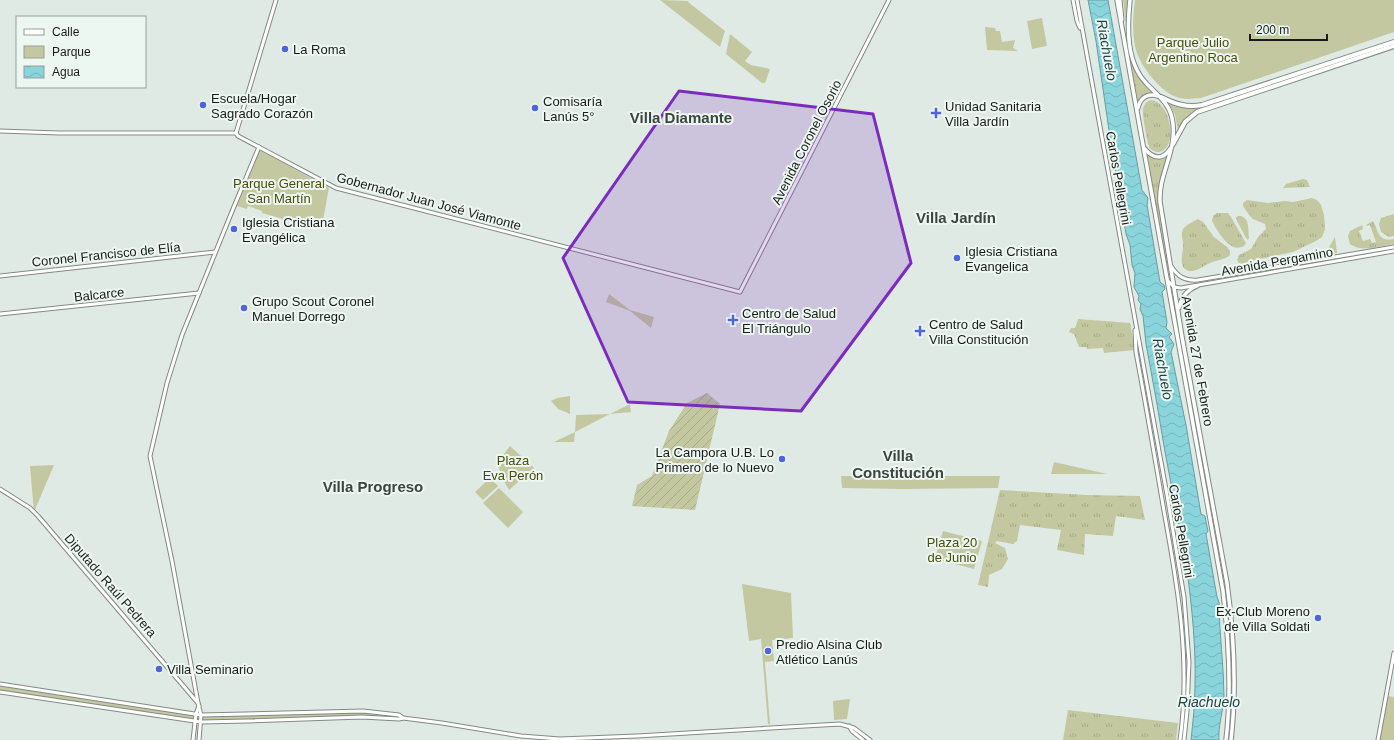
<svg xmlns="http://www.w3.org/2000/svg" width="1394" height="740" font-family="Arial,sans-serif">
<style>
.grass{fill:url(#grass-tufts)}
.park{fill:#c3c8a0}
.garden{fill:url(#garden-furrows)}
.water{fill:url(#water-waves);stroke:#689da1}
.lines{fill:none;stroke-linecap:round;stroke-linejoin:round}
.secondary-casing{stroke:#818a84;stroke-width:5}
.primary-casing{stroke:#818a84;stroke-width:5.5}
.highway-casing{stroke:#818a84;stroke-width:6}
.secondary{stroke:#fff;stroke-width:3}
.primary{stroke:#fff;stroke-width:3.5}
.highway{stroke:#fff;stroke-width:4}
.marked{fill:#7b2cbf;fill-opacity:0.2;stroke:#7b2cbf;stroke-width:3;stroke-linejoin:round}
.poi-dot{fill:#5064da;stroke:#edf7f1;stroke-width:1.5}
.labels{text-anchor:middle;stroke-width:4;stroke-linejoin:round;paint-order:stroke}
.park-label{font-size:13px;fill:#4a4d0c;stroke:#edf7f1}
.poi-label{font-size:13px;fill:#191c1a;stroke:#edf7f1;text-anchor:start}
.street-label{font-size:13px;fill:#191c1a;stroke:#edf7f1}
.water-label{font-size:14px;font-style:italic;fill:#1f4346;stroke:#edf7f1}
.quarter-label{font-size:15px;font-weight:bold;fill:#3d4540;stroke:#edf7f1}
</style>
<defs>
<pattern id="grass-tufts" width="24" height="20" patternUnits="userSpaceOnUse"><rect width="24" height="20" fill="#c3c8a0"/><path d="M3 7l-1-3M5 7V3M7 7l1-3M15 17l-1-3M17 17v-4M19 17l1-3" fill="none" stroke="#a7ab89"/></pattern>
<pattern id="garden-furrows" width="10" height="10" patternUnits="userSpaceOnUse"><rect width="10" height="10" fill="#c3c8a0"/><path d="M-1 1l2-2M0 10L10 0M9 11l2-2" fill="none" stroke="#a7ab89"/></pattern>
<pattern id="water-waves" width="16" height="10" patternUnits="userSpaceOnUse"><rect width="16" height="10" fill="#8ad4db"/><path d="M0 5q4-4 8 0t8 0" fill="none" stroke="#76b5bb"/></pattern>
</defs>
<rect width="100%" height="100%" fill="#e0eae4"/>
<g class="grass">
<path d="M1123 0H1129C1129 22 1126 54 1137 74 1141 82 1149 88 1155 94H1148L1138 105 1129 53Z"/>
<path d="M1151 100C1172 102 1178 150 1159 152 1155 152 1150 150 1149 146 1147 141 1142 113 1143 109 1144 104 1147 101 1151 100Z"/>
<path d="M1169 103C1182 108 1192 109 1206 106L1189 116 1178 130 1175 115Z"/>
<polygon points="1170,152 1159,191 1158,200 1172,283 1165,260 1147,153 1153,157"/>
<polygon points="1303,179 1307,180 1310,187 1283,188 1286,184"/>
<polygon points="1312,198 1317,200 1321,205 1324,215 1325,229 1322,237 1316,241 1293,252 1255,260 1243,264 1239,263 1237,260 1239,255 1251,249 1258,237 1266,229 1265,224 1253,219 1249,215 1243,206 1243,203 1247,200 1268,203 1285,201 1293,202"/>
<path d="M1217 213H1228L1231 217 1246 243 1244 246C1230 254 1218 232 1212 221L1213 216Z"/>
<polygon points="1394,214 1394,236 1389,237 1381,232 1379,224 1381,218"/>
<path d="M1239 216C1250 217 1248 229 1249 238L1248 240 1246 238 1236 219V217Z"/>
<path d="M1198 219 1203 222 1214 237 1227 247 1230 251V255C1224 260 1217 260 1210 263 1204 265 1197 272 1190 271 1177 269 1183 254 1183 247 1184 241 1180 236 1183 229 1186 225 1194 221 1198 219Z"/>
<path d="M1373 221C1379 232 1378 242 1394 239V244C1380 246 1362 253 1350 244L1348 236 1350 231 1362 225 1363 229 1359 231 1363 241 1370 239 1372 243 1376 242 1370 225 1366 226V225Z"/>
<polygon points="1335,237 1337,253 1312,258 1328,249"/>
<polygon points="1078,319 1130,323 1135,350 1104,353 1103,348 1087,349 1086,347 1079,347 1074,334 1069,332 1071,328 1075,328"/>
<polygon points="1000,490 1087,495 1140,496 1145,520 1116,516 1113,536 1085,534 1084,555 1057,550 1061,530 1020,525 1017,541 1013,544 997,541 995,543 1005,548 1008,559 1002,569 989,575 988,587 978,585"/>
<polygon points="1068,710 1178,723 1176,740 1063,740"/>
</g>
<g class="park">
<polygon points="660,0 689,1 688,2 725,31 720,47"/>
<path d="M1135 0H1394V32L1201 98C1192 99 1183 100 1174 96 1158 89 1138 63 1135 46 1132 30 1133 16 1135 0Z"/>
<polygon points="1042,18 1047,46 1032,49 1027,21"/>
<polygon points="985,27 995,28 996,31 1000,31 1002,42 1015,40 1013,48 1018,51 987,50"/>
<polygon points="730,34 752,52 745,61 751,65 770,69 765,83 762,83 726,54"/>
<polygon points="260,150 329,188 323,220 317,219 315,227 298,223 299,221 284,216 283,219 262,213 262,211 248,206 247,209 237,206"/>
<polygon points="609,294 630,310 654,317 651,328 630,311 606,302"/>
<polygon points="570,396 570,414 558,409 551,401 557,398"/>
<polygon points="630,404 631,412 610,414 575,432 574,442 554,442 575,432 576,415 610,414"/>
<polygon points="510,446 534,468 509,490 505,483 497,463"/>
<polygon points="1054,462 1107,474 1051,474"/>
<polygon points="54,465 34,512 30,466"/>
<polygon points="841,476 1000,476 998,488 904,489 842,488"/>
<polygon points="490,478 498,486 483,500 475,492"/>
<polygon points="499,488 523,512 508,528 483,503"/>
<polygon points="943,531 982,541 974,569 935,559"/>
<polygon points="742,584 791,593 793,638 772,640 774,661 765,662 770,724 768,724 761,639 749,641"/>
<polygon points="0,684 196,714 195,721 0,692"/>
<polygon points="1388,696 1394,697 1394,740 1379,740 1387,698"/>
<polygon points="850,699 847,719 834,720 833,701"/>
<polygon points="363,711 399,715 403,718 368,717 201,722 201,715"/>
</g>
<polygon class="garden" points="707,393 720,404 695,510 632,506 637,485 652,476 669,431 687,403"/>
<path class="water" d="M1088 0H1108L1142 190 1148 198 1147 205 1160 282 1164 285 1165 289 1162 292 1167 322 1166 328 1172 334 1169 337 1174 344 1171 352 1186 425 1201 514 1205 516C1206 522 1207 526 1208 531L1206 534 1217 597 1219 602C1219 634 1224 665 1224 697 1223 712 1218 726 1219 740H1191C1193 722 1195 703 1195 685 1196 648 1192 607 1187 571L1182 569 1183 567 1186 565 1164 446 1157 404 1146 344 1143 316 1140 309 1141 304 1138 300 1139 296 1134 287 1135 273 1132 265 1130 245 1126 234 1112 151 1096 41Z"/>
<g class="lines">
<g class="secondary-casing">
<g id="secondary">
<polyline points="1073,0 1077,21 1080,28"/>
<polyline points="1077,0 1167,495 1184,597 1189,662 1187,711 1184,740"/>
<polyline points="1120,0 1122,20"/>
<polyline points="0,131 59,133 236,133 238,136 336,188 740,292 889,0"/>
<polyline points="236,133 276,0"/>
<path d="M1171 266C1178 277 1185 281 1198 280L1394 247"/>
<polyline points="0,276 215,252"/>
<polyline points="1168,281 1174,287 1181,288 1394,251"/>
<polyline points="0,314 199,293"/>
<path d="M1135 330 1136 352C1146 405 1155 458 1164 511 1178 587 1191 663 1180 740"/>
<polyline points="0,489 30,508 38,516 198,703"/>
<polyline points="0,684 201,715 363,711 399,715 403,718 442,723 521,736 560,739 637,736 840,724 854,728 870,740"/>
<polyline points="0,692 201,722 248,721 362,717 399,719 403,718"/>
<polyline points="849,726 852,731 863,740"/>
<polyline points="193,740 196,714 199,706"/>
<polyline points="199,740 201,715 198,703 172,561 150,456 167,383 182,335 233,209 259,147"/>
<polyline points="1378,740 1394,653"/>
</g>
</g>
<g class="primary-casing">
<g id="primary">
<path d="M1117 0 1223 591C1229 641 1232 690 1226 740"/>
<path d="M1130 0C1127 28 1126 63 1147 84 1157 95 1169 103 1172 118 1179 149 1158 173 1160 202L1182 337 1227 583C1234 635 1237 687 1231 740"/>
<path d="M1138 108C1140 98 1147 93 1158 96"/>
<path d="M1145 149C1153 159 1163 160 1170 149"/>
<path d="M1179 308C1181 297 1187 290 1197 286"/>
</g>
</g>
<g class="highway-casing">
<g id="highway">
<path d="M1161 97C1175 104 1187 108 1202 105L1394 42"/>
<polyline points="1173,144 1185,122 1197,112 1394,46"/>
</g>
</g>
<use href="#secondary" class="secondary"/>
<use href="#primary" class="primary"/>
<use href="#highway" class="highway"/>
</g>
<path class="marked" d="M679 91 873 114 911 263 801 411 628 402 563 258Z"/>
<g class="poi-dot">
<circle cx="285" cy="49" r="4"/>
<circle cx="203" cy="105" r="4"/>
<circle cx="535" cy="108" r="4"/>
<path d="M934 107h4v4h4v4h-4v4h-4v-4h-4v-4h4z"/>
<circle cx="234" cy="229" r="4"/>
<circle cx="957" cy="258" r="4"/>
<circle cx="244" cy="308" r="4"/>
<path d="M731 314h4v4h4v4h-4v4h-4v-4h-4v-4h4z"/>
<path d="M918 325h4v4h4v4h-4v4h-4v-4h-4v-4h4z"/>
<circle cx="782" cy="459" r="4"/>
<circle cx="1318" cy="618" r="4"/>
<circle cx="768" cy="651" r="4"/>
<circle cx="159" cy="669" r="4"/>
</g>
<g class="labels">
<g class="park-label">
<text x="1193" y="47">Parque Julio<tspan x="1193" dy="15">Argentino Roca</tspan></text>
<text x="279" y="188">Parque General<tspan x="279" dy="15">San Martín</tspan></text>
<text x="513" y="465">Plaza<tspan x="513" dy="15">Eva Perón</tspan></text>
<text x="952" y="547">Plaza 20<tspan x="952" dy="15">de Junio</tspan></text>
</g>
<g class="poi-label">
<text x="293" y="54">La Roma</text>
<text x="211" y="103">Escuela/Hogar<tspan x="211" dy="15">Sagrado Corazón</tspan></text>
<text x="543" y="106">Comisaría<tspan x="543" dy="15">Lanús 5°</tspan></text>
<text x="945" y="111">Unidad Sanitaria<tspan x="945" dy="15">Villa Jardín</tspan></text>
<text x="242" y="227">Iglesia Cristiana<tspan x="242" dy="15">Evangélica</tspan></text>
<text x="965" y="256">Iglesia Cristiana<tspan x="965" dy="15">Evangelica</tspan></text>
<text x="252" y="306">Grupo Scout Coronel<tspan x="252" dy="15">Manuel Dorrego</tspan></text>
<text x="742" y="318">Centro de Salud<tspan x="742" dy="15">El Triángulo</tspan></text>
<text x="929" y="329">Centro de Salud<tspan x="929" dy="15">Villa Constitución</tspan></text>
<text x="774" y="457" text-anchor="end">La Campora U.B. Lo<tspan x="774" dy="15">Primero de lo Nuevo</tspan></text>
<text x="1310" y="616" text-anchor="end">Ex-Club Moreno<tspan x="1310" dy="15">de Villa Soldati</tspan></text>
<text x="776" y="649">Predio Alsina Club<tspan x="776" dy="15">Atlético Lanús</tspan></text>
<text x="167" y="674">Villa Seminario</text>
</g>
<g class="street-label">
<text transform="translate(806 142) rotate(-63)" y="5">Avenida Coronel Osorio</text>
<text transform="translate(1119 178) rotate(80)" y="5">Carlos Pellegrini</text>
<text transform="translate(429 201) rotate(15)" y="5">Gobernador Juan José Viamonte</text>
<text transform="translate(106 254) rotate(-6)" y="5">Coronel Francisco de Elía</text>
<text transform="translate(1277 261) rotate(-10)" y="5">Avenida Pergamino</text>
<text transform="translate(99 294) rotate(-6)" y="5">Balcarce</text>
<text transform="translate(1198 361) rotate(80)" y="5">Avenida 27 de Febrero</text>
<text transform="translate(1182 531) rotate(80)" y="5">Carlos Pellegrini</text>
<text transform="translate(111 585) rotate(49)" y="5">Diputado Raúl Pedrera</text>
</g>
<g class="water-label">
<text transform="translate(1107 50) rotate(80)" y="5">Riachuelo</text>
<text transform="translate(1163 369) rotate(80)" y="5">Riachuelo</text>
<text x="1209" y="707">Riachuelo</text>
</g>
<g class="quarter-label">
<text x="681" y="123">Villa Diamante</text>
<text x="956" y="223">Villa Jardín</text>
<text x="898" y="461">Villa<tspan x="898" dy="17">Constitución</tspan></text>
<text x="373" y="492">Villa Progreso</text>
</g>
</g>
<rect x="16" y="16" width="130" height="72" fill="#edf7f1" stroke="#989f9b"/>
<rect x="24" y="29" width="20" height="6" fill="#ffffff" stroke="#989f9b"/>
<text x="52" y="36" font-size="12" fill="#191c1a">Calle</text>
<rect x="24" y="46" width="20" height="12" fill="#c3c8a0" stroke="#989f9b"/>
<text x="52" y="56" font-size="12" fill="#191c1a">Parque</text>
<rect x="24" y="66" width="20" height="12" fill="url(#water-waves)" stroke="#989f9b"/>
<text x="52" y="76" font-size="12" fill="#191c1a">Agua</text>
<path d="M1250 34v6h77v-6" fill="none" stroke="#191c1a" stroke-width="2"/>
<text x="1256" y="34" font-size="12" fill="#191c1a" stroke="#edf7f1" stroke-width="3" paint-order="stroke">200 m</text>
</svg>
